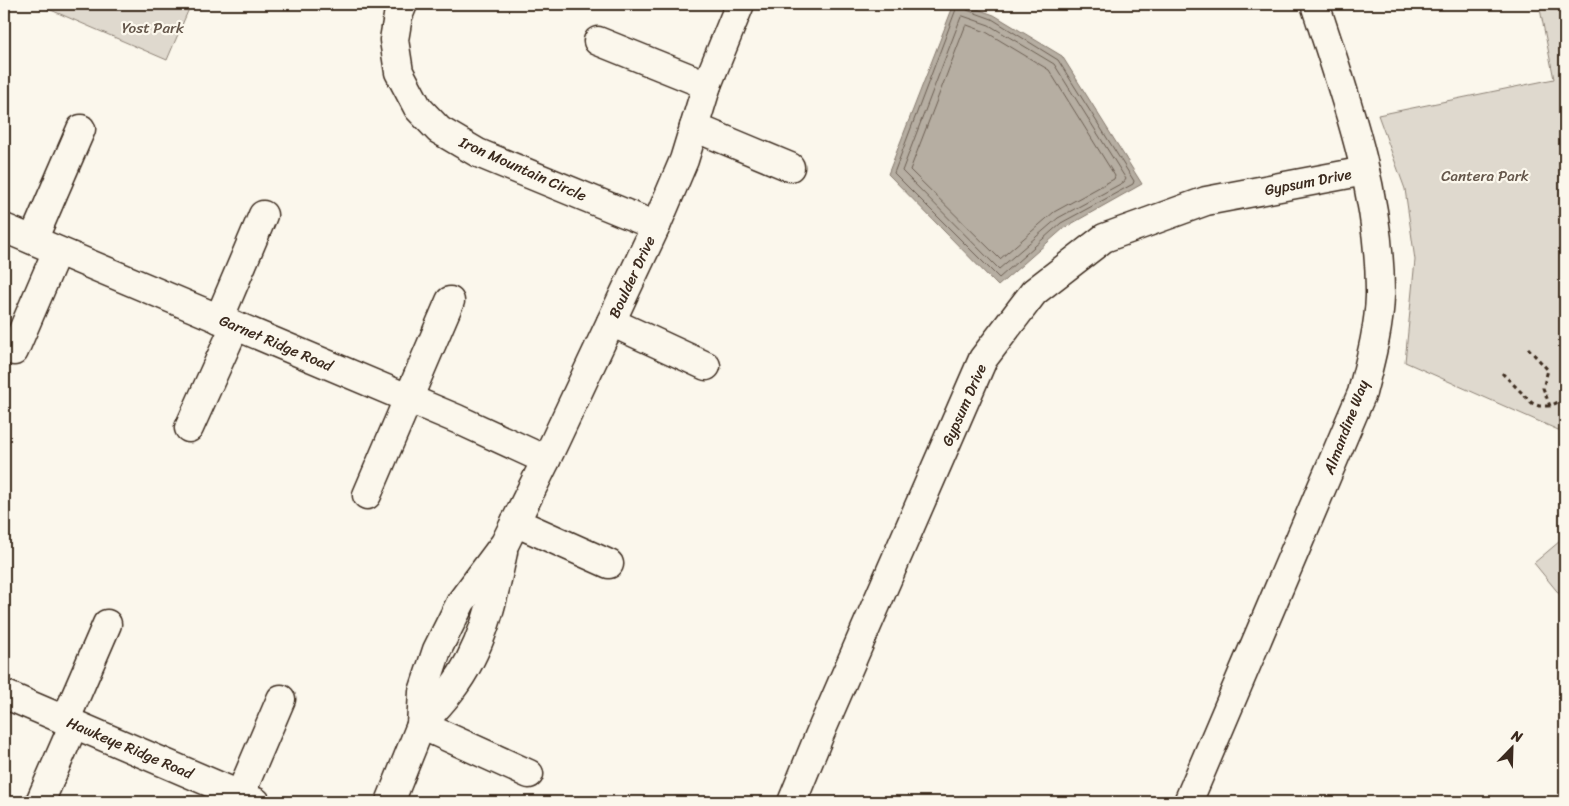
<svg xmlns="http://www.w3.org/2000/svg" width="1569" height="806" font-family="Sriracha,sans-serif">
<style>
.green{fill:#dfd9ce;stroke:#8d8276}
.water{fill:#b6aea2;stroke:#85796d}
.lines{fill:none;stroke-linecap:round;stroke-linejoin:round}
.shore{stroke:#6c5f53;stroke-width:1}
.minor-casing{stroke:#3b2a1e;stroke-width:31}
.path{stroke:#3b2a1e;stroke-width:3;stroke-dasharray:4 4;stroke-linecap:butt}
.minor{stroke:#fbf7ec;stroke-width:28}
.labels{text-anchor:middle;stroke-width:4.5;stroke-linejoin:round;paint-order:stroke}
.park-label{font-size:15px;fill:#64564a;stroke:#fbf7ec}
.street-label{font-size:15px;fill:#3b2a1e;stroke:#fbf7ec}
</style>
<rect width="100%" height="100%" fill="#fbf7ec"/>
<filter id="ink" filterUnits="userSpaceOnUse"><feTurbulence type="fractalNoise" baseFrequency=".02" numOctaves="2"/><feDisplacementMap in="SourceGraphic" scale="10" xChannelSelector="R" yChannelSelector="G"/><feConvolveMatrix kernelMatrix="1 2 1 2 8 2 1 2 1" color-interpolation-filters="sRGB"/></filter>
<g filter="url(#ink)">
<g class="green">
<polygon points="37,4 191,4 167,60"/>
<polygon points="1539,4 1565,4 1565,433 1405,362 1415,260 1405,189 1378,115 1554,79"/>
<polygon points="1565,531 1565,601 1534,563 1560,541"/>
</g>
<polygon class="water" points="954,4 963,4 994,15 1062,56 1142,184 1064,228 998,286 888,174"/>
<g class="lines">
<g class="shore">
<polyline points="958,4 894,173 999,278 1061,223 1133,184 1134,181 1058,60 992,19 967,10 964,4"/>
<polygon points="963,16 989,25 1054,64 1126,179 1124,182 1058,218 999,269 902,171 961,17"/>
<polygon points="967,25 986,32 1049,70 1115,176 1114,179 1054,212 1000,259 910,170 965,27"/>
</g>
<g class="minor-casing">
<g id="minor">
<polyline points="403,4 398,16 394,40 399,72 418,108 439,130 478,153 656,226"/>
<polyline points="598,41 707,85"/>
<polyline points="694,127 790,167"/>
<polyline points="4,228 457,419 546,460"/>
<polyline points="33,240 81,129"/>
<polyline points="219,319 263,215"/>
<polyline points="611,322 706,366"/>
<polyline points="14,351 57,251"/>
<polyline points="189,428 235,326"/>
<polyline points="367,495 450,301"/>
<polyline points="515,522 609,564"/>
<polyline points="4,694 256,802"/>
<polyline points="65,721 107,624"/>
<path d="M421 725C431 713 442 702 451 690 482 650 493 601 503 552"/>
<polyline points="421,725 529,774"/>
<polyline points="40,802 74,724"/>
<polyline points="237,802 281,699"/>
<polyline points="390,802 421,725 423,692 437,650 461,602 505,543 546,460 656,226 684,160 707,85 740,4"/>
<polyline points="792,802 819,736 983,359 1034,292 1104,238 1206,201 1365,171"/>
<path d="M1188 802 1362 393C1370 361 1379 329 1380 296 1381 195 1346 98 1315 4"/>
</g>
</g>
<g class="path">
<polyline points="1528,348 1548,370 1543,388 1550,406 1560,401 1565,395"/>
<polyline points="1502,373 1532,403 1539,406 1550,406"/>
</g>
<use href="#minor" class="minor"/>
</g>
</g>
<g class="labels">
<g class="park-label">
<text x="153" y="33">Yost Park</text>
<text x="1485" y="181">Cantera Park</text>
</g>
<g class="street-label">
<text transform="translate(523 169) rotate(24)" y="5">Iron Mountain Circle</text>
<text transform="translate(1308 182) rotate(-11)" y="5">Gypsum Drive</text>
<text transform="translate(632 277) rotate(-65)" y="5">Boulder Drive</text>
<text transform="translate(276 343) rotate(23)" y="5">Garnet Ridge Road</text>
<text transform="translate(964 405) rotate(-66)" y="5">Gypsum Drive</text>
<text transform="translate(1346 427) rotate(-69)" y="5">Almandine Way</text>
<text transform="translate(130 748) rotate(23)" y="5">Hawkeye Ridge Road</text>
</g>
</g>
<rect width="1569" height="806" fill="none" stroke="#fbf7ec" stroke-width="20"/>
<rect x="10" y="10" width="1549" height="786" fill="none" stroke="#3b2a1e" stroke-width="2" filter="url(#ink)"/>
<g transform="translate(1512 748) rotate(23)" stroke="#fbf7ec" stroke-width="4" paint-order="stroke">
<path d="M0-4L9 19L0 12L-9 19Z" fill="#3b2a1e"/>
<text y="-8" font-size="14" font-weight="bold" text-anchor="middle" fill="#3b2a1e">N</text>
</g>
</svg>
